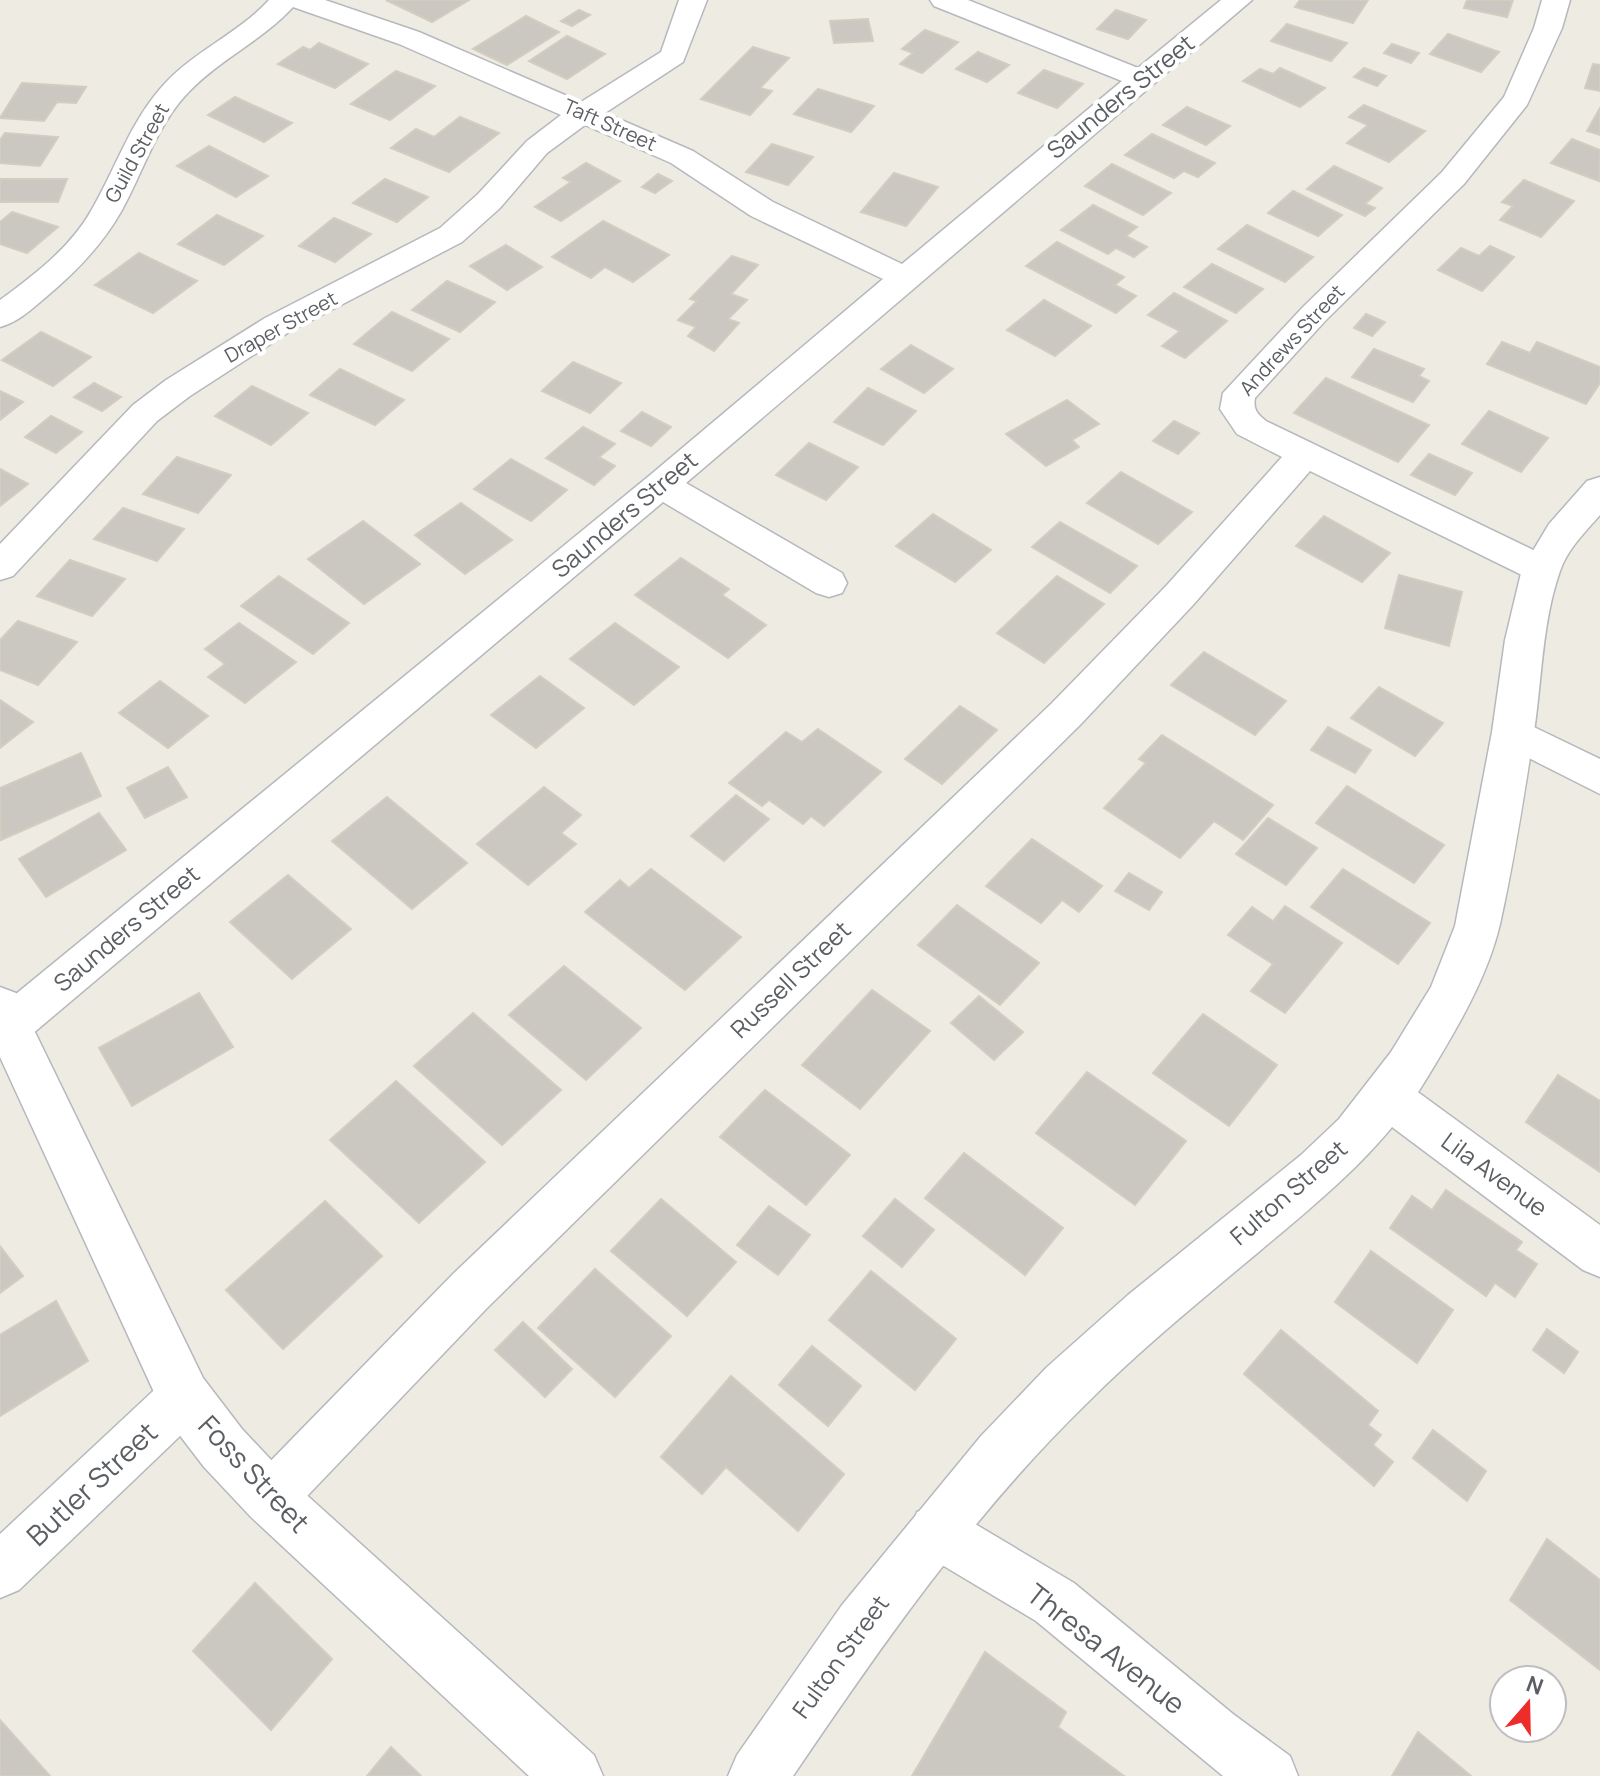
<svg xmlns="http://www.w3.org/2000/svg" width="1600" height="1776" font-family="Manrope,sans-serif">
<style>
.building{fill:#cbc7c1;stroke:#d3ccc0;stroke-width:2}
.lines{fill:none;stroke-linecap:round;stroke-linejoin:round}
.minor-casing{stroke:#b5b9bd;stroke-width:3}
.tertiary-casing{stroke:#b5b9bd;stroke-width:3}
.minor{fill:#fff;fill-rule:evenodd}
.tertiary{fill:#fff;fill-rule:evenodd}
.labels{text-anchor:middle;stroke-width:8;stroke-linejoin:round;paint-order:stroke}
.far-street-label{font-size:20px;fill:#5b5f63;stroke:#fff}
.street-label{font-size:24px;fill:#5b5f63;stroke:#fff}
.near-street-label{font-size:28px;fill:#5b5f63;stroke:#fff}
</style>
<rect width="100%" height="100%" fill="#eeebe2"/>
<g class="building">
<polygon points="386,0 469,0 432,22"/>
<polygon points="1300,0 1368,0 1353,23 1295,7"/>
<polygon points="1467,0 1513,0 1507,17 1464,8"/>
<polygon points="579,10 590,15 572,26 561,21"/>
<polygon points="1116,10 1146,20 1128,39 1097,29"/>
<polygon points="526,16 559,32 507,65 473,49"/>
<polygon points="868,19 873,41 834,43 830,21"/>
<polygon points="1287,24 1347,43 1331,61 1271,41"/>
<polygon points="925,30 958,42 922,73 900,64 913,53 902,49"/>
<polygon points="1448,34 1499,52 1481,72 1430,54"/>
<polygon points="567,36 605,54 567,79 529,61"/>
<polygon points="319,43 368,64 335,88 278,64 303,47 310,50"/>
<polygon points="1392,44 1419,53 1411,63 1384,53"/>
<polygon points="753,47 789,58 760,88 772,91 750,115 701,99"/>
<polygon points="978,52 1009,65 987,82 956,69"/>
<polygon points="1593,64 1600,65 1600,91 1585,88"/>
<polygon points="1280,68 1325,88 1300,107 1243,81 1260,69 1273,74"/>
<polygon points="1364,68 1386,76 1377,86 1354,77"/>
<polygon points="1044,70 1083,84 1057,108 1018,93"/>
<polygon points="396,71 435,86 390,120 351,104"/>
<polygon points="22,83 86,87 76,103 57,102 44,121 0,118"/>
<polygon points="818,89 874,106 851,132 794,114"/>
<polygon points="235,97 292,123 264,142 208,115"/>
<polygon points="1364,105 1425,131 1389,162 1347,143 1368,125 1349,117"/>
<polygon points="1187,107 1230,126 1206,145 1163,125"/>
<polygon points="1600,108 1600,135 1587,131"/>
<polygon points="460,117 499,133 449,172 391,148 416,129 434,137"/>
<polygon points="5,133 58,137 40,166 0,163 0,140"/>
<polygon points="1152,134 1215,163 1198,177 1184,171 1174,178 1125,155"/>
<polygon points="1572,139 1600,150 1599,181 1551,163"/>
<polygon points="772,144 813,157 788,185 746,172"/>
<polygon points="209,146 268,176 236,197 177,166"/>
<polygon points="586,163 620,181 561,221 535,207 571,182 563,178"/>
<polygon points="1112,164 1171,193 1143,215 1085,186"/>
<polygon points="1334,166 1382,188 1365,204 1375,208 1365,216 1307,189"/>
<polygon points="894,173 938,187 906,226 861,212"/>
<polygon points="658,174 672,181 655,193 642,187"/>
<polygon points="0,179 67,179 58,202 0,202"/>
<polygon points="385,179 428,197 397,222 353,203"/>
<polygon points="1524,180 1574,201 1541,237 1500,220 1513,206 1502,202"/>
<polygon points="1293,191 1342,215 1318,236 1268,213"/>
<polygon points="1093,205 1137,227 1126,236 1147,247 1134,257 1116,248 1108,254 1061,230"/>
<polygon points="12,212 58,227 27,253 0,244 0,222"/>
<polygon points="217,215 263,236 224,265 178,244"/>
<polygon points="334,218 371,234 335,262 299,246"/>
<polygon points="603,221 669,255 633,282 605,267 591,278 552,257"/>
<polygon points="1247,225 1313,257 1285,282 1218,249"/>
<polygon points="1057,242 1124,277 1115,285 1136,296 1116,313 1026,266"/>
<polygon points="506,245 542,267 507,290 470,266"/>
<polygon points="1490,246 1514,257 1482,291 1438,270 1461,248 1479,256"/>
<polygon points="139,253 197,281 153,313 95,285"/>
<polygon points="732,256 758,265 731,294 747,300 728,319 739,323 714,351 688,336 696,327 678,320 697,301 690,299"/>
<polygon points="1212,264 1263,289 1236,313 1184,287"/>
<polygon points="447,281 495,302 460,332 412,310"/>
<polygon points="1174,293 1227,321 1185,358 1162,346 1180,331 1148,315"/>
<polygon points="1044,300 1091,326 1055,356 1007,330"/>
<polygon points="392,312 449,339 412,371 354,344"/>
<polygon points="1366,314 1385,322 1372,336 1354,328"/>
<polygon points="41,332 91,357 53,386 2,360"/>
<polygon points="1502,342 1530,353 1537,342 1600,367 1600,383 1586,404 1487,364"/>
<polygon points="911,345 953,369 924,393 881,369"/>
<polygon points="1374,349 1424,369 1419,376 1429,381 1413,402 1352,377"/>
<polygon points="573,362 621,383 590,413 542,391"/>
<polygon points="340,369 404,400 375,425 310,395"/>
<polygon points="1326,378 1429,425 1398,462 1294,413"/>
<polygon points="94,383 121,397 102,411 74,397"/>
<polygon points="252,386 308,413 271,445 215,416"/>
<polygon points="868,388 916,411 883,445 834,422"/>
<polygon points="0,391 23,402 0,420"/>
<polygon points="1067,400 1099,424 1072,440 1079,447 1046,466 1006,434"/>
<polygon points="1489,411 1548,438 1521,472 1462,444"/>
<polygon points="642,412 671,427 651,446 621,431"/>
<polygon points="51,416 82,432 56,453 25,437"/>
<polygon points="1174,421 1199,433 1178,454 1153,441"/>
<polygon points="583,427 615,444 599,457 615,466 594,485 546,458"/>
<polygon points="809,443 858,467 826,500 776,475"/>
<polygon points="1429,454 1472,473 1455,495 1411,475"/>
<polygon points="177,457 231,475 198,513 143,494"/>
<polygon points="511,459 567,490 531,521 474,489"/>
<polygon points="0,469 28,484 0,506"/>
<polygon points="1121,472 1192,512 1158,544 1087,503"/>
<polygon points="461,503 512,540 465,574 415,535"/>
<polygon points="123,508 184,529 157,561 94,539"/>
<polygon points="933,514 991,550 955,582 896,546"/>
<polygon points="1324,516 1390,553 1362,582 1296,546"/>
<polygon points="363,521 420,564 364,604 308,559"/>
<polygon points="1060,522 1137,566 1110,593 1032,547"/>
<polygon points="681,558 729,589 722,595 766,625 728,658 635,595"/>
<polygon points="70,560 125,579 92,616 37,596"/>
<polygon points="1399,575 1462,592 1449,646 1385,628"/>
<polygon points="279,576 349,623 313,654 241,606"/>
<polygon points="1057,576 1104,604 1044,663 997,633"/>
<polygon points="18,621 77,642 38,685 0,670 0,640"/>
<polygon points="239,623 296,662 245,703 208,677 225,664 205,649"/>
<polygon points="615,623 679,667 634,705 570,659"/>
<polygon points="1204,652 1286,701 1255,735 1171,685"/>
<polygon points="540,676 584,708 536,748 491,715"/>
<polygon points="160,681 208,716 168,748 119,713"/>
<polygon points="1379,687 1443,723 1415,756 1351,718"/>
<polygon points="0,700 33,722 0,748"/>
<polygon points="960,706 997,730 942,784 905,759"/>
<polygon points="1328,727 1371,750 1355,773 1311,750"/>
<polygon points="818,729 881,772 824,826 811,816 803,824 769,800 762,806 729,783 786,732 802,742"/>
<polygon points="1162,735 1273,805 1243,840 1214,821 1180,858 1104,808 1146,763 1139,759"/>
<polygon points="81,753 101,796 1,840 0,788"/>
<polygon points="168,767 187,797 145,818 127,788"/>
<polygon points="1347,786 1444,845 1414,883 1316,823"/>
<polygon points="544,787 581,815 561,833 576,844 528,885 477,844"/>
<polygon points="736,795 769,819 724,861 691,836"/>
<polygon points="387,797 467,863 412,909 332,841"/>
<polygon points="99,813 126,850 46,897 19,859"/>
<polygon points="1268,818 1317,848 1286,885 1236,854"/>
<polygon points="1032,839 1102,886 1079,912 1062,900 1041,923 986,886"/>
<polygon points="651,869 741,937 685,990 585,912 620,880 629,888"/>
<polygon points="1343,869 1430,923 1398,964 1311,907"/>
<polygon points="1129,873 1162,892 1149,910 1115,891"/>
<polygon points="288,875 351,929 292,979 230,922"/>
<polygon points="957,905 1039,963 1000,1005 918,945"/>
<polygon points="1285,906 1342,943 1285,1013 1251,991 1273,964 1228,935 1252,907 1273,921"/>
<polygon points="564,966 641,1028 586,1080 509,1015"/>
<polygon points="872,990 930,1031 860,1109 802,1065"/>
<polygon points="199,993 233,1047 132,1106 99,1048"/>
<polygon points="979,996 1023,1032 994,1060 951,1023"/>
<polygon points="473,1013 561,1090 502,1145 414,1066"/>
<polygon points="1203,1014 1277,1065 1229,1126 1153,1073"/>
<polygon points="1087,1072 1186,1141 1135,1205 1036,1133"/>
<polygon points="1558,1075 1600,1101 1600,1172 1526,1122"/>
<polygon points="396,1081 485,1162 419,1223 330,1140"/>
<polygon points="765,1090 850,1155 806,1205 720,1137"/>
<polygon points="964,1153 1063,1228 1025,1275 925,1198"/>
<polygon points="1446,1190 1522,1242 1516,1250 1537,1264 1515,1297 1495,1283 1486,1296 1390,1228 1412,1196 1432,1210"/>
<polygon points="661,1199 736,1262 687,1316 611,1251"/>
<polygon points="895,1199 934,1230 902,1267 863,1236"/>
<polygon points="325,1201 382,1256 283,1349 226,1290"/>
<polygon points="769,1206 810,1235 778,1275 737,1245"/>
<polygon points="0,1246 23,1276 0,1293"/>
<polygon points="1371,1251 1453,1310 1417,1363 1335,1302"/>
<polygon points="595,1269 671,1336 615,1397 538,1328"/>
<polygon points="871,1271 956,1339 915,1390 829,1320"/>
<polygon points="56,1301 88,1361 0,1416 0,1335"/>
<polygon points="523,1322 572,1369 545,1397 495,1350"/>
<polygon points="1547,1329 1578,1352 1564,1373 1533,1350"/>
<polygon points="1281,1330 1378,1411 1368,1425 1381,1435 1373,1445 1393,1462 1374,1486 1244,1374"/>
<polygon points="812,1346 861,1386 828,1426 779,1385"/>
<polygon points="731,1376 844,1474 798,1531 726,1467 702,1494 661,1457"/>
<polygon points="1433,1430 1486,1471 1467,1501 1413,1458"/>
<polygon points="1547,1539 1600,1580 1600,1670 1510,1600"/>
<polygon points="255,1583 332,1659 271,1730 193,1651"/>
<polygon points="985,1652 1066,1712 1058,1727 1124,1776 912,1776"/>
<polygon points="0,1720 50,1776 0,1776"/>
<polygon points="1418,1732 1471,1776 1392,1776"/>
<polygon points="391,1747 421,1776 367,1776"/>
</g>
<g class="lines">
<g class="minor-casing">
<g id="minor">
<path d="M269 0H325L419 32 581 102 661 52 679 0H707L683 62 605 113 693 151 773 202 902 264 1122 81 934 6 930 0H968L1138 68 1221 0H1252L686 483 842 573 847 583 842 593 829 597 816 593 663 502 25 1040 9 1046 0 1042V1007L649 476 883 279 751 216 671 163 585 125 547 153 500 208 462 242 289 332 190 396 157 421 13 576 0 580V544L133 405 166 380 265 318 440 228 478 194 527 141 561 115 399 44 293 7C261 42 216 61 184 97 155 130 143 172 122 210 103 244 76 272 46 297 32 309 18 322 0 327V300C34 275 70 248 91 211 115 170 129 125 160 89 191 52 237 35 269 0Z"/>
<path d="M1542 0H1570L1562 28 1527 105 1464 184 1325 321 1255 398C1253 409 1257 414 1266 421L1554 560 1559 569 1554 578 1541 582 1528 578 1310 471 1193 605 1080 725 487 1308 288 1516 270 1524 252 1516 244 1498 252 1480 453 1274 1052 703 1167 585 1282 457 1237 434 1220 409 1223 393 1303 307 1442 172 1504 97 1534 28Z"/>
<polygon points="1513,717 1600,759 1600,794 1499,743 1493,732 1499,721"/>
<polygon points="1388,1076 1404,1082 1600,1225 1600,1277 1583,1270 1372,1112 1365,1097 1372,1082"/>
<polygon points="184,1372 202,1379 209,1397 202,1415 19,1590 0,1598 0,1534 166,1379"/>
<polygon points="936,1505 955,1512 1074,1583 1233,1714 1290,1756 1298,1776 1223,1776 1036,1621 917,1550 910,1531 917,1512"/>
</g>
</g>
<g class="tertiary-casing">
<g id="tertiary">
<path d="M1600 477V515C1585 532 1567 550 1560 571 1542 622 1542 679 1534 732 1524 796 1514 861 1500 924 1487 979 1456 1030 1427 1078 1385 1148 1323 1198 1261 1250 1201 1300 1141 1349 1086 1404 973 1514 881 1646 793 1776H728L737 1755 842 1605 981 1436 1047 1367 1128 1295 1301 1155 1339 1119 1391 1052 1431 987 1455 926 1492 732 1505 640 1522 569 1549 524 1587 481Z"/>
<polygon points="0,987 16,993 203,1378 242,1429 289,1479 594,1755 603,1776 529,1776 251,1517 204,1467 165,1416 0,1057"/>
</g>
</g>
<use href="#minor" class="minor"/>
<use href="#tertiary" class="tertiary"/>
</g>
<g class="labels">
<g class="far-street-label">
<text transform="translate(610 125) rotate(24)" y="7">Taft Street</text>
<text transform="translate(137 153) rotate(-61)" y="7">Guild Street</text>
<text transform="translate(281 327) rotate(-29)" y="7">Draper Street</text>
<text transform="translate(1292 340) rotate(-47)" y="7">Andrews Street</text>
</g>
<g class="street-label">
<text transform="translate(1121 97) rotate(-39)" y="8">Saunders Street</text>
<text transform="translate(625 515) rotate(-40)" y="8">Saunders Street</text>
<text transform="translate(127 929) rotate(-40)" y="8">Saunders Street</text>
<text transform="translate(791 980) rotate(-44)" y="8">Russell Street</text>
<text transform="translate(1494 1175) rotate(36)" y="8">Lila Avenue</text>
<text transform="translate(1289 1193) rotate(-41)" y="8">Fulton Street</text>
<text transform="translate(841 1657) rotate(-54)" y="8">Fulton Street</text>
</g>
<g class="near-street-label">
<text transform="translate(254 1474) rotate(47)" y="10">Foss Street</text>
<text transform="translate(92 1484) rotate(-43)" y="10">Butler Street</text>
<text transform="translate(1106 1649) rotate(38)" y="10">Thresa Avenue</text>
</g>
</g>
<g transform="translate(1528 1704) rotate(20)"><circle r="38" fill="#ffffff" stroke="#bdbfc1" stroke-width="2"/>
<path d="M0-6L14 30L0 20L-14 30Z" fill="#ed2d29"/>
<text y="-12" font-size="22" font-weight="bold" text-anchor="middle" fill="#5b5f63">N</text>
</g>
</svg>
